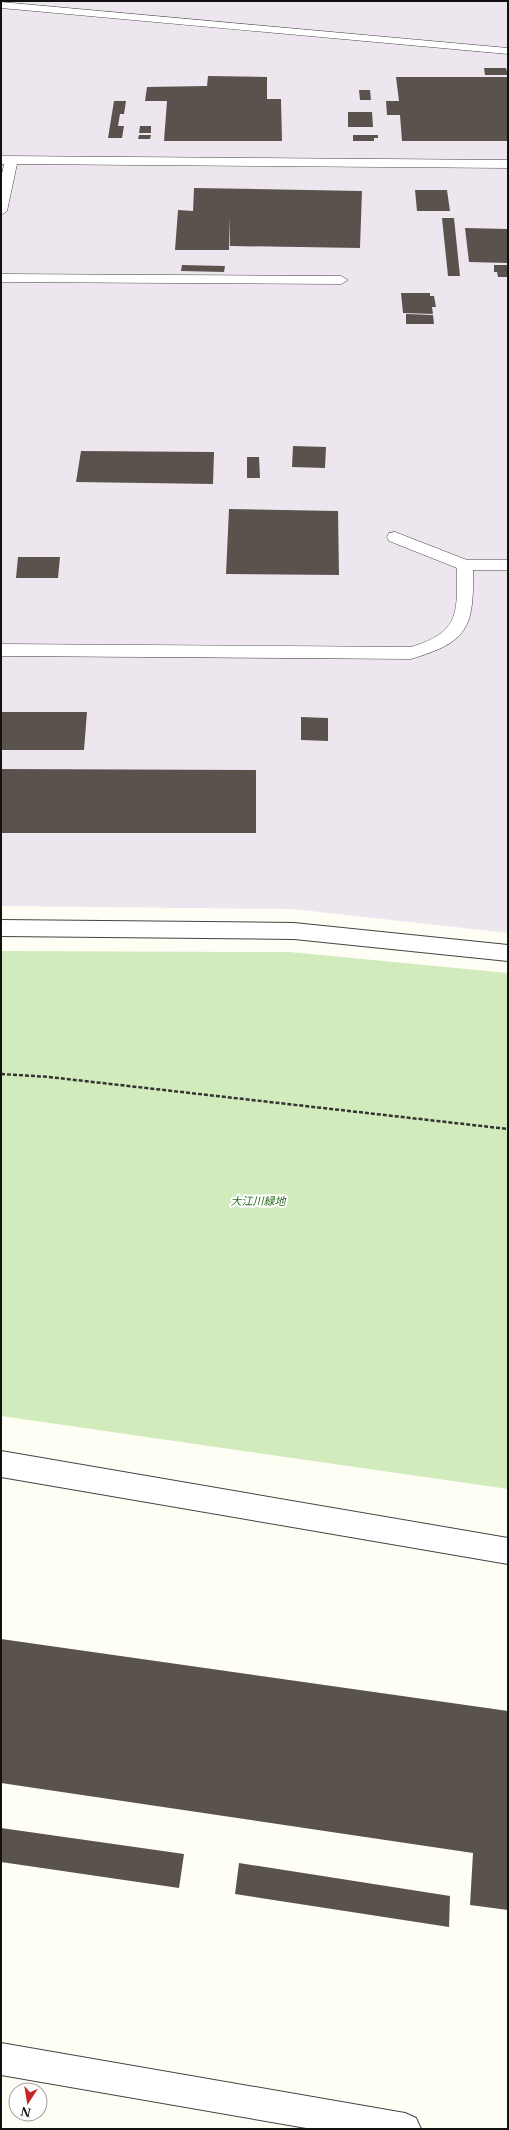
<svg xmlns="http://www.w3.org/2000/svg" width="509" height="2130" font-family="'Libre Baskerville','Noto Sans JP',serif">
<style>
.industrial{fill:#eee6ef}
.green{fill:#d2ebbd}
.building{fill:#5a534d}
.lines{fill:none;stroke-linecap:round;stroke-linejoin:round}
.lane-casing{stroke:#444;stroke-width:1}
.street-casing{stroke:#444;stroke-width:2}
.path{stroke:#333;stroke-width:2.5;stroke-dasharray:4 2;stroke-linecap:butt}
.lane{fill:#fff;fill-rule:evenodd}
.street{fill:#fff;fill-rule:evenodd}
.labels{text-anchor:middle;stroke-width:4;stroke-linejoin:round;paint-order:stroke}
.park-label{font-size:11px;font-style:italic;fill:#2a6b1f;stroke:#fff}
</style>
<rect width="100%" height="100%" fill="#fffef5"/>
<polygon class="industrial" points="1,1 508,1 508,933 292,909 1,906"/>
<polygon class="green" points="1,951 290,952 508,973 508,1489 1,1416"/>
<g class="building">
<polygon points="484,68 506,68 508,75 485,75"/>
<polygon points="208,76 267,77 267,99 281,99 282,141 164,141 167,101 145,101 147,87 207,86"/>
<polygon points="396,77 508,77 508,141 402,141 400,115 387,115 386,101 399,101"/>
<polygon points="359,90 370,90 371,100 360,100"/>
<polygon points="114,101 126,101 124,114 120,114 118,126 124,126 122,138 108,138"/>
<polygon points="348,112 372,112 373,127 348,127"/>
<polygon points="140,126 151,126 151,133 139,133"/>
<polygon points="139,135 151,135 150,139 138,139"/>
<polygon points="353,135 378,135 378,138 374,138 374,141 353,141"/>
<polygon points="194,188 362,191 360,248 230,246 230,216 229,250 175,250 178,210 193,211"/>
<polygon points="415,190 447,190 450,211 417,211"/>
<polygon points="442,218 454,218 460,276 448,276"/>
<polygon points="465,228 508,229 508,263 469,262"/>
<polygon points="182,265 225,266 224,272 181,271"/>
<polygon points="494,265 508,265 508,277 498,277 497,272 494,272"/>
<polygon points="401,293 430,293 430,296 434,296 436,307 432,307 433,314 403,313"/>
<polygon points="406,314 433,315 434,324 406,324"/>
<polygon points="293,446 326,447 325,468 292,467"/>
<polygon points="81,451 214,452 213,484 76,482"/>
<polygon points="247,457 259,457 260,478 247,478"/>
<polygon points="229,509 338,511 339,575 226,574"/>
<polygon points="18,557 60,557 58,578 16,578"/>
<polygon points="1,712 87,712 84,750 1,750"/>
<polygon points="301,717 328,718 328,741 301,740"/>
<polygon points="1,769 256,770 256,833 1,833"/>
<polygon points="1,1639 508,1711 508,1910 470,1905 473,1853 1,1783"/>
<polygon points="1,1828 184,1854 179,1888 1,1862"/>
<polygon points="239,1863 450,1896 449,1927 235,1894"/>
</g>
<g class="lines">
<g class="lane-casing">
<g id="lane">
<polygon points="1,2 508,48 508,54 1,8"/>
<polygon points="1,156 508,160 508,168 17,164 7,211 1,215 1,179 4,164 1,164"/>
<polygon points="1,274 341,276 348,280 341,284 1,282"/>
<path d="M395 532 467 560H508V570H473C474 628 468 642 411 659L1 656V644L411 647C460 632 457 614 457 568L389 541 387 537 389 533Z"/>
</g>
</g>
<g class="street-casing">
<g id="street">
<polygon points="1,920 294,923 508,945 508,961 294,939 1,936"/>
<polygon points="1,1451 508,1538 508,1564 1,1477"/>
<polygon points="1,2043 405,2113 416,2118 421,2129 312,2129 1,2075"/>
</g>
</g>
<polyline class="path" points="1,1074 49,1077 508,1129"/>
<use href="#lane" class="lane"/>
<use href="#street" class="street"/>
</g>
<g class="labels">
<g class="park-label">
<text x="258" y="1205">大江川緑地</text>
</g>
</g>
<rect width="509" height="2130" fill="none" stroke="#111111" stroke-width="4"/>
<g transform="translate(28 2102) rotate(192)"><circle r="19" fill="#ffffff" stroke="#a0a0a0"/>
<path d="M0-3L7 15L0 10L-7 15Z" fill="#c42625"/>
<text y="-6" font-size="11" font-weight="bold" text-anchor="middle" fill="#111111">N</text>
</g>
</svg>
